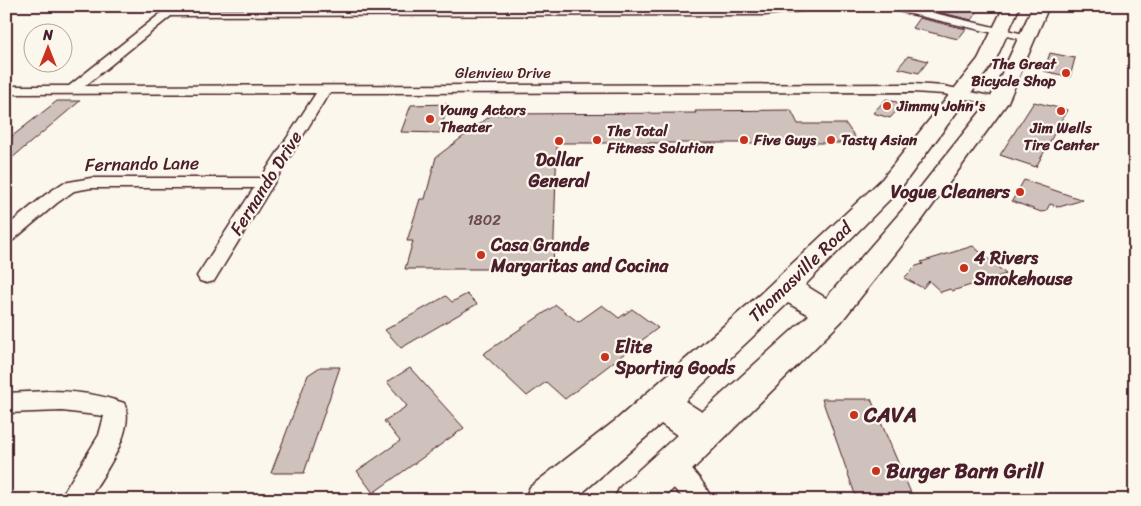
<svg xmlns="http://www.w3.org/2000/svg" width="1141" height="506" font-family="Sriracha,sans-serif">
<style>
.building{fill:#cfc2bc;stroke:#4a1f2b}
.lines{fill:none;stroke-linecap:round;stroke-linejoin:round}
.street-casing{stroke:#4a1f2b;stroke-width:3}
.primary-casing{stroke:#4a1f2b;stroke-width:3}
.street{fill:#fbf7ec;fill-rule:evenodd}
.primary{fill:#fbf7ec;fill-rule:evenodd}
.poi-dot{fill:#c8321e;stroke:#fbf7ec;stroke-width:2}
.labels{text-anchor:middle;stroke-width:4.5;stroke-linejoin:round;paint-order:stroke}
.far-poi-label{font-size:15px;font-weight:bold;fill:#4a1f2b;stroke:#fbf7ec;text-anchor:start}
.far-street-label{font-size:15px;fill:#4a1f2b;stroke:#fbf7ec}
.number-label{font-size:15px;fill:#6b484f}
.poi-label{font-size:18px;font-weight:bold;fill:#4a1f2b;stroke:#fbf7ec;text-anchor:start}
.street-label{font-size:18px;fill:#4a1f2b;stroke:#fbf7ec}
.near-poi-label{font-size:21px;font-weight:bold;fill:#4a1f2b;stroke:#fbf7ec;text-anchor:start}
</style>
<rect width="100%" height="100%" fill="#fbf7ec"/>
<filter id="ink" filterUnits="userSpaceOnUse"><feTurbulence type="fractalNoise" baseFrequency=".02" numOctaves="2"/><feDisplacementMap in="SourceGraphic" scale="10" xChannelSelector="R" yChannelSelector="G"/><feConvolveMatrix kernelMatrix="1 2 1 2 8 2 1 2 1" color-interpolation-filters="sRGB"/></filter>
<g filter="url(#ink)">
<g class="building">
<polygon points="927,6 981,6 972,20 925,9"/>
<polygon points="919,18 966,29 958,39 912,28"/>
<polygon points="1050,53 1075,58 1070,77 1044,71"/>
<polygon points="908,56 928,61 919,73 898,68"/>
<polygon points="886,99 903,104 890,118 873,113"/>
<polygon points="57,101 80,101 6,163 6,141"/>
<polygon points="1034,102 1067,110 1036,167 1000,155"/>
<polygon points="448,104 440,133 401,132 411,105"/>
<polygon points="791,110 798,124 846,124 859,143 557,143 553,269 405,269 413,241 407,241 420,199 425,199 436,157 493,114 696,113 695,111"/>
<polygon points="1024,180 1083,200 1059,207 1050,204 1046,211 1041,212 1012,201"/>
<polygon points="973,246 1006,274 952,291 950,289 941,292 929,281 923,288 904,278 916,266 923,264 921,262"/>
<polygon points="467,294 477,304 401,348 385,330 446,296 452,302"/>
<polygon points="556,305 578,322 602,305 619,318 632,309 658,328 565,399 546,382 527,396 483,354"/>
<polygon points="320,367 340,367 304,473 271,473 308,375"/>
<polygon points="410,368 464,428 373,493 357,471 400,441 384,421 407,406 387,382"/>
<polygon points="822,399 871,399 914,500 857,500"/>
</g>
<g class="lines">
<g class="street-casing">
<g id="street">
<polygon points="170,6 182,6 179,10 765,9 789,6 827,6 822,9 765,15 171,16 85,86 913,84 944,86 1003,99 1005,102 998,106 944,94 913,92 329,93 214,281 207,283 200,281 197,276 254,188 91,188 74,191 57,203 12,241 6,243 6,227 45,195 63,183 69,182 91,178 261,178 316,93 6,94 6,86 69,86"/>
<polygon points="884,6 904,6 1028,35 1034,38 1028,41 889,9"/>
<polygon points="1128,6 1135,6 1135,10"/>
<path d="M48 391C75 391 99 394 124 403 137 430 102 477 88 500H59L99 435 104 416 62 411 6 413V393Z"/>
<path d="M669 454C689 462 704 481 712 500H685L660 474 656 466 660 458Z"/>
</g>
</g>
<g class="primary-casing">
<path id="primary" d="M1004 6H1020L996 59 900 189 805 285 826 298 904 208 989 101 1033 6H1049L1008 102 922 220 841 322 662 500H614L620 487 677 435 661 424 574 500H524L530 487 616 420 759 295 882 179 978 59ZM788 303 809 315 702 412 685 401Z"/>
</g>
<use href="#street" class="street"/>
<use href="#primary" class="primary"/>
</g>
</g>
<g class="poi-dot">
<circle cx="1066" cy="73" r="5"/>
<circle cx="887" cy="106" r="5"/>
<circle cx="1061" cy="111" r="5"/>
<circle cx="430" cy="119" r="5"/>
<circle cx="597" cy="140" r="5"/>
<circle cx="744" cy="140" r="5"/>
<circle cx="831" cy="140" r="5"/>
<circle cx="559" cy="141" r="5"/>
<circle cx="1020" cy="192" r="5"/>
<circle cx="481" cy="255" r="5"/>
<circle cx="964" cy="268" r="5"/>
<circle cx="605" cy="357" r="5"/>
<circle cx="854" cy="415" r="5"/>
<circle cx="876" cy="471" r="5"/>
</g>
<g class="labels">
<g class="far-poi-label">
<text x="1056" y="69" text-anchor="end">The Great<tspan x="1056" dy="17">Bicycle Shop</tspan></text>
<text x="897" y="111">Jimmy John's</text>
<text x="440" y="115">Young Actors<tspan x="440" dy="17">Theater</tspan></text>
<text x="1061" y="133" text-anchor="middle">Jim Wells<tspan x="1061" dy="17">Tire Center</tspan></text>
<text x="607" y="136">The Total<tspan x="607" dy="17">Fitness Solution</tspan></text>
<text x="754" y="145">Five Guys</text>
<text x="841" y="145">Tasty Asian</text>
</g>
<g class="far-street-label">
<text x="503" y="78">Glenview Drive</text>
</g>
<g class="number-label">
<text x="484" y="225">1802</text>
</g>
<g class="poi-label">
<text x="559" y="166" text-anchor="middle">Dollar<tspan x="559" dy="21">General</tspan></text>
<text x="1010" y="198" text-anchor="end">Vogue Cleaners</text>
<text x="491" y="251">Casa Grande<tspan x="491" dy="21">Margaritas and Cocina</tspan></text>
<text x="974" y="264">4 Rivers<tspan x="974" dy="21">Smokehouse</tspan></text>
<text x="615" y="353">Elite<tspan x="615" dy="21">Sporting Goods</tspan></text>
</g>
<g class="street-label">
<text transform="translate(142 164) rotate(-1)" y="6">Fernando Lane</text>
<text transform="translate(266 183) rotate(-58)" y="6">Fernando Drive</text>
<text transform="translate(800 272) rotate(-44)" y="6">Thomasville Road</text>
</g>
<g class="near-poi-label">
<text x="864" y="422">CAVA</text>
<text x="886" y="478">Burger Barn Grill</text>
</g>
</g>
<rect width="1141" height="506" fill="none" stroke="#fbf7ec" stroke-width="25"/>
<rect x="12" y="12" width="1116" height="481" fill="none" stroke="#4a1f2b" stroke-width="2" filter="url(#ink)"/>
<g transform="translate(48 48)"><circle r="24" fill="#fbf7ec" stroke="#b4a19f"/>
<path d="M0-4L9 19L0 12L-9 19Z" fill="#c8321e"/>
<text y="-8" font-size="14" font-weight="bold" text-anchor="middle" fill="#4a1f2b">N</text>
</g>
</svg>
